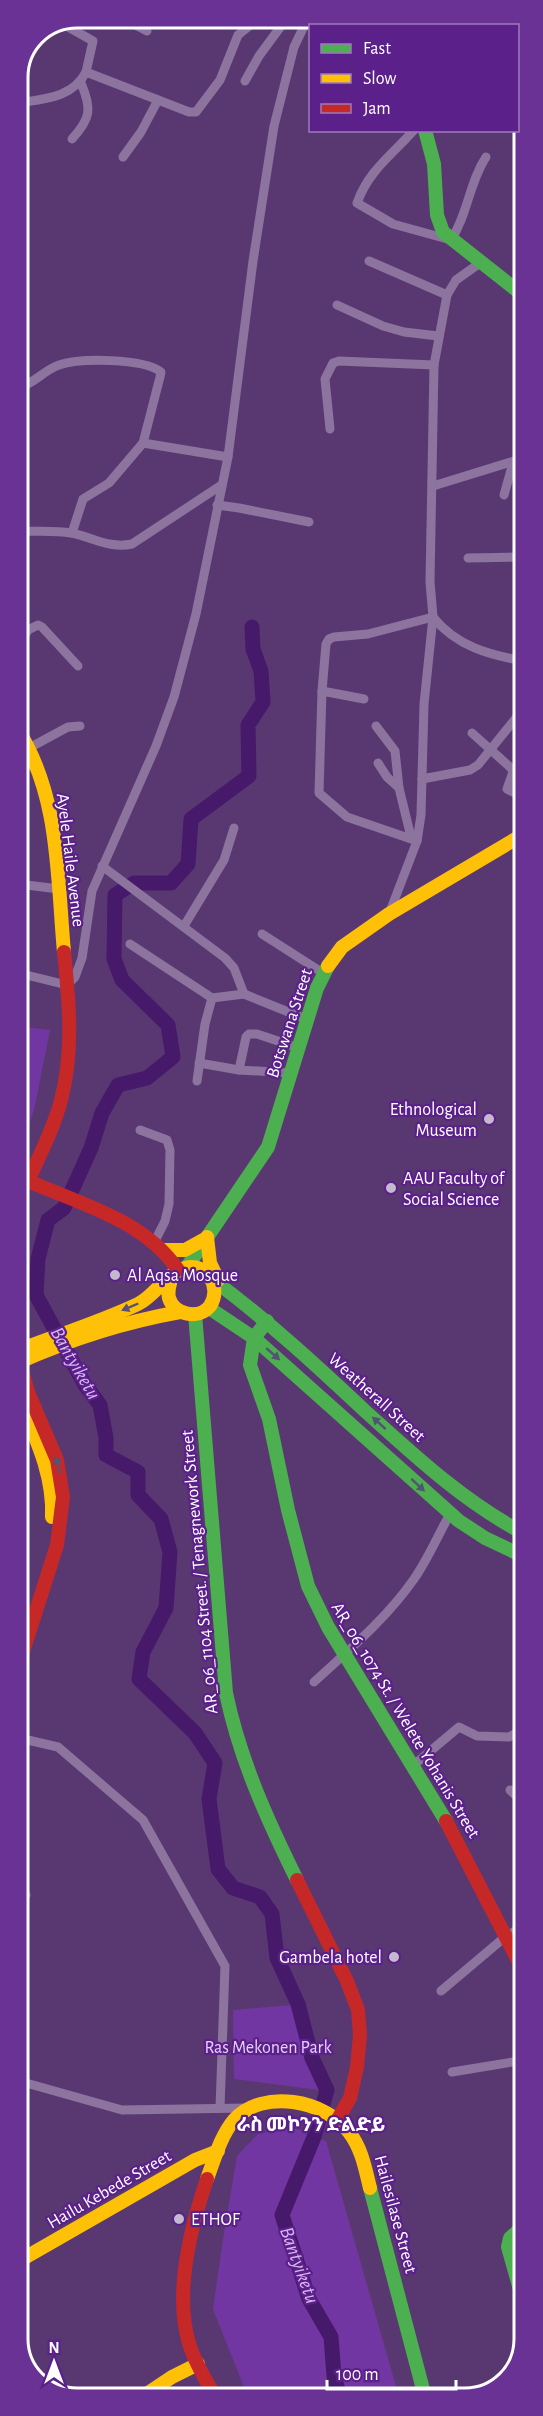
<svg xmlns="http://www.w3.org/2000/svg" width="543" height="2416" font-family="'Alegreya Sans','Noto Sans Ethiopic',sans-serif">
<style>
.green{fill:#7236a2}
.lines{fill:none;stroke-linecap:round;stroke-linejoin:round}
.river{stroke:#47196b;stroke-width:15}
.street{stroke:#8c749f;stroke-width:9}
.fast{stroke:#4caf50;stroke-width:14}
.slow{stroke:#ffc107;stroke-width:14}
.jam{stroke:#c62828;stroke-width:14}
.oneway{fill:#565276}
.poi-dot{fill:#c5b9ce;stroke:#5c208b;stroke-width:2}
.labels{text-anchor:middle;stroke-width:4.5;stroke-linejoin:round;paint-order:stroke}
.street-label{font-size:18px;fill:#fff;stroke:#5c208b}
.poi-label{font-size:18px;fill:#fff;stroke:#5c208b;text-anchor:start}
.park-label{font-size:18px;fill:#e6d1f8;stroke:#5c208b}
.water-label{font-size:20px;font-style:italic;fill:#d8b8f3;stroke:#5c208b}
.neighbourhood-label{font-size:20px;font-weight:bold;fill:#fff;stroke:#5c208b}
.rim{fill:none;stroke:#fff;stroke-width:3}
</style>
<rect width="100%" height="100%" fill="#593872"/>
<g class="green">
<polygon points="18,1026 50,1030 34,1110 19,1152"/>
<polygon points="292,2005 319,2090 234,2079 233,2010"/>
<polygon points="292,2127 326,2141 399,2397 248,2397 213,2309 224,2233 237,2156 258,2134"/>
</g>
<g class="lines">
<polyline class="river" points="252,627 253,649 261,671 263,702 248,725 249,776 191,819 188,864 171,883 134,883 115,895 114,959 122,980 168,1025 173,1057 147,1078 118,1085 102,1113 91,1148 64,1208 48,1220 38,1259 36,1295 85,1385 100,1405 106,1438 106,1455 138,1472 138,1495 161,1519 170,1552 166,1608 143,1652 139,1679 195,1733 215,1763 209,1799 218,1869 233,1888 260,1897 272,1914 277,1958 298,2004 312,2058 327,2090 314,2137 282,2215 309,2299 331,2337 334,2376 340,2397"/>
<g class="street">
<polyline points="122,18 147,31"/>
<polyline points="63,24 93,41 86,72 189,112 196,112 220,80 238,35 259,18"/>
<polyline points="518,67 523,63"/>
<polyline points="245,81 259,56 287,18"/>
<path d="M18 103C43 99 73 98 86 72"/>
<polyline points="518,103 524,106"/>
<path d="M414 130C391 156 369 170 357 203L393 224 451 240C468 214 469 183 486 157"/>
<path d="M72 139C91 118 92 109 81 83"/>
<polyline points="123,157 141,132 158,100"/>
<polyline points="369,261 447,295 434,365 430,582 433,617 424,704 421,815 417,841 389,914"/>
<polyline points="447,295 456,280 480,263"/>
<polyline points="337,305 383,326 404,332 438,336"/>
<path d="M18 388C34 384 44 370 59 365 80 358 143 358 161 372L160 377 143 443 228 457"/>
<polyline points="330,429 325,379 333,363 339,361 434,365"/>
<polyline points="433,486 524,458"/>
<polyline points="504,495 513,463"/>
<polyline points="217,505 239,508 309,522"/>
<path d="M18 531C36 532 54 530 71 533 93 537 109 549 132 544L220 486"/>
<polyline points="72,533 83,499 109,483 143,443"/>
<polyline points="468,558 524,557"/>
<polyline points="18,646 28,630 38,625 42,627 78,666"/>
<polyline points="322,691 364,699"/>
<polyline points="376,726 395,751 399,788 411,837"/>
<polyline points="472,733 511,768 513,772 507,789 524,798"/>
<polyline points="29,748 68,727 80,726"/>
<polyline points="378,763 387,777 399,788"/>
<polyline points="18,768 36,764"/>
<polyline points="422,779 470,770 478,765 524,708"/>
<path d="M417 841 347 817 319 793 322 691 326 644 329 639 334 637 368 634 433 617C456 646 489 655 524 661"/>
<polyline points="102,866 225,958 234,968 244,994"/>
<polyline points="18,884 59,889"/>
<polyline points="184,926 224,860 234,828"/>
<polyline points="262,934 323,973"/>
<polyline points="130,944 212,998 244,994 308,1020"/>
<polyline points="18,973 67,985 75,977 82,958 92,891 156,746 174,697 196,614 228,457 253,261 274,126 294,47 308,18"/>
<polyline points="199,1063 239,1070"/>
<polyline points="291,1073 239,1070 246,1037 249,1034 257,1034 299,1048"/>
<polyline points="197,1081 205,1024 212,998"/>
<polyline points="140,1130 167,1140 170,1150 169,1204 165,1221 154,1243"/>
<polyline points="19,1196 28,1181"/>
<path d="M314 1682C350 1649 386 1619 414 1579 428 1559 438 1535 450 1514"/>
<polyline points="19,1738 58,1747 143,1820 225,1966 220,2108"/>
<polyline points="415,1764 459,1727 477,1736 509,1737 525,1728"/>
<polyline points="510,1790 525,1805"/>
<polyline points="19,1891 26,1895"/>
<polyline points="441,1991 505,1937 525,1925"/>
<polyline points="452,2072 525,2060"/>
<polyline points="19,2081 122,2110 247,2108"/>
</g>
<g class="fast">
<polyline points="381,18 383,26"/>
<polyline points="425,130 434,164 437,215 443,232 524,296"/>
<polyline points="187,1267 268,1147 317,988 328,966"/>
<path d="M212 1279C266 1319 316 1365 365 1411 416 1457 464 1502 525 1534"/>
<polyline points="209,1308 254,1338 459,1521 485,1538 525,1557"/>
<path d="M195 1314 226 1693C240 1760 267 1819 297 1880"/>
<polyline points="267,1321 254,1338 250,1365 269,1419 288,1510 308,1586 328,1627 446,1821"/>
<polyline points="370,2188 425,2397"/>
<polyline points="525,2225 510,2238 508,2247 525,2307"/>
</g>
<g class="slow">
<path d="M18 730C60 796 57 877 64 952"/>
<polyline points="328,966 342,947 389,914 524,834"/>
<polyline points="207,1237 210,1263 218,1280"/>
<polyline points="163,1250 185,1250 203,1240"/>
<path d="M19 1350C58 1335 100 1322 138 1304 156 1295 166 1273 185 1268 208 1262 222 1288 210 1306 199 1320 174 1315 169 1298 167 1290 170 1284 172 1276"/>
<path d="M19 1362C71 1339 124 1322 180 1312"/>
<path d="M19 1398C35 1437 54 1474 52 1517"/>
<path d="M207 2179C214 2160 221 2135 234 2120 263 2088 325 2100 349 2132 362 2149 365 2168 370 2188"/>
<polyline points="19,2261 195,2160 218,2151"/>
<polyline points="142,2397 172,2377 198,2364"/>
</g>
<g class="jam">
<path d="M64 952C69 1000 74 1052 61 1100 54 1128 40 1154 28 1181 81 1204 144 1220 178 1270"/>
<polyline points="19,1360 28,1392 57,1460 63,1497 57,1545 19,1664"/>
<polyline points="446,1821 525,1974"/>
<polyline points="297,1880 347,1981 358,2010 360,2035 357,2067 350,2098 338,2119"/>
<path d="M207 2179C191 2226 174 2294 189 2343 194 2362 206 2379 215 2397"/>
</g>
</g>
<defs><path id="oneway-solid" d="M-6-.8H1V-3.2L6.5 0L1 3.2V.8H-6Z" transform="scale(1.5)"/></defs>
<g class="oneway">
<use href="#oneway-solid" transform="translate(130 1307) rotate(157)"/>
<use href="#oneway-solid" transform="translate(273 1354) rotate(41)"/>
<use href="#oneway-solid" transform="translate(379 1423) rotate(-138)"/>
<use href="#oneway-solid" transform="translate(58 1465) rotate(-105)"/>
<use href="#oneway-solid" transform="translate(418 1485) rotate(43)"/>
</g>
<g class="poi-dot">
<circle cx="489" cy="1119" r="6"/>
<circle cx="391" cy="1188" r="6"/>
<circle cx="115" cy="1275" r="6"/>
<circle cx="394" cy="1957" r="6"/>
<circle cx="179" cy="2219" r="6"/>
</g>
<g class="labels">
<g class="street-label">
<text transform="translate(71 860) rotate(83)" y="6">Ayele Haile Avenue</text>
<text transform="translate(289 1023) rotate(-72)" y="6">Botswana Street</text>
<text transform="translate(377 1397) rotate(42)" y="6">Weatherall Street</text>
<text transform="translate(199 1572) rotate(-95)" y="6">AR_06_1104 Street. / Tenagnework Street</text>
<text transform="translate(406 1720) rotate(59)" y="6">AR_06_1074 St. / Welete Yohanis Street</text>
<text transform="translate(109 2189) rotate(-30)" y="6">Hailu Kebede Street</text>
<text transform="translate(396 2214) rotate(75)" y="6">Hailesilase Street</text>
</g>
<g class="poi-label">
<text x="477" y="1115" text-anchor="end">Ethnological<tspan x="477" dy="21">Museum</tspan></text>
<text x="403" y="1184">AAU Faculty of<tspan x="403" dy="21">Social Science</tspan></text>
<text x="127" y="1281">Al Aqsa Mosque</text>
<text x="382" y="1963" text-anchor="end">Gambela hotel</text>
<text x="191" y="2225">ETHOF</text>
</g>
<g class="park-label">
<text x="268" y="2053">Ras Mekonen Park</text>
</g>
<g class="water-label">
<text transform="translate(76 1363) rotate(60)" y="7">Bantyiketu</text>
<text transform="translate(300 2265) rotate(70)" y="7">Bantyiketu</text>
</g>
<g class="neighbourhood-label">
<text x="311" y="2131">ራስ መኮንን ድልድይ</text>
</g>
</g>
<path d="M0 0H543V2416H0ZM77 28H465A49 49 0 0 1 514 77V2339A49 49 0 0 1 465 2388H77A49 49 0 0 1 28 2339V77A49 49 0 0 1 77 28Z" fill="#693294" fill-rule="evenodd"/>
<path class="rim" d="M77 28H465A49 49 0 0 1 514 77V2339A49 49 0 0 1 465 2388H77A49 49 0 0 1 28 2339V77A49 49 0 0 1 77 28Z"/>
<rect x="309" y="24" width="210" height="108" fill="#5c208b" stroke="#9d79b9" stroke-width="1.5"/>
<rect x="321" y="44" width="30" height="9" fill="#4caf50" stroke="#9d79b9" stroke-width="1.5"/>
<text x="363" y="54" font-size="18" fill="#ffffff">Fast</text>
<rect x="321" y="74" width="30" height="9" fill="#ffc107" stroke="#9d79b9" stroke-width="1.5"/>
<text x="363" y="84" font-size="18" fill="#ffffff">Slow</text>
<rect x="321" y="104" width="30" height="9" fill="#c62828" stroke="#9d79b9" stroke-width="1.5"/>
<text x="363" y="114" font-size="18" fill="#ffffff">Jam</text>
<g transform="translate(54 2362)" stroke="#5c208b" stroke-width="4.5" paint-order="stroke">
<path d="M0-4.5L10 22L0 15L-10 22Z" fill="#ffffff"/>
<text y="-9" font-size="16" font-weight="bold" text-anchor="middle" fill="#ffffff">N</text>
</g>
<path d="M327 2380v9h129v-9" fill="none" stroke="#ffffff" stroke-width="3"/>
<text x="336" y="2380" font-size="18" fill="#ffffff" stroke="#5c208b" stroke-width="4.5" paint-order="stroke">100 m</text>
</svg>
